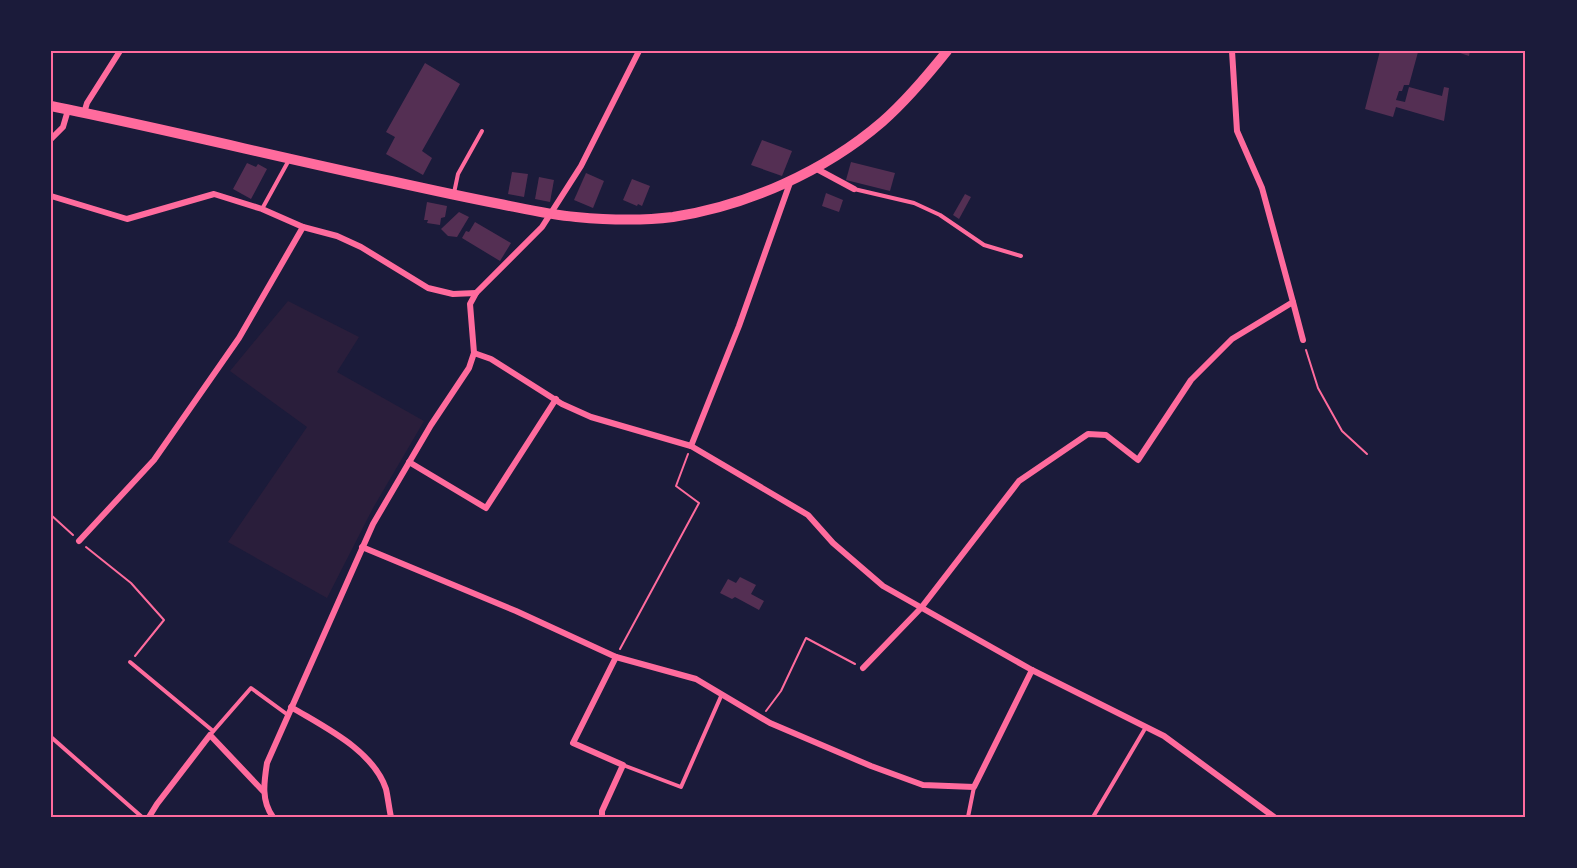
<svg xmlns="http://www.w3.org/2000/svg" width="1577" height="868" font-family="Cabin,sans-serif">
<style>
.green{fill:#2a1e3b}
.building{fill:#542f53}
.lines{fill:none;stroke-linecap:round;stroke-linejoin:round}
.path{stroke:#ff6b9d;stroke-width:2}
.service{stroke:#ff6b9d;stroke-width:4}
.minor{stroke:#ff6b9d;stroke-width:6}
.secondary{stroke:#ff6b9d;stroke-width:10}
.neatline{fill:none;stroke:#ff6b9d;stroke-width:2}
</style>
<rect width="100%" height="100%" fill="#1b1b3a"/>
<polygon class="green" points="288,301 359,337 337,372 424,421 373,508 327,598 228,542 307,427 230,371"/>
<g class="building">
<polygon points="1380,51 1418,52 1409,85 1404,85 1402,91 1399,91 1396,100 1405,102 1409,87 1442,96 1444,87 1449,88 1444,121 1396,107 1393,117 1365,109"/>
<polygon points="1454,51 1470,51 1469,56"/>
<polygon points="425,63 460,84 422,151 432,158 423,175 386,154 395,137 386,132"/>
<polygon points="762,140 792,151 782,176 751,165"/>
<polygon points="851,162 895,173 890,191 846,180"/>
<polygon points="247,163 256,167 258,164 267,169 251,199 233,189"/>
<polygon points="512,172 528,174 524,197 508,194"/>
<polygon points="586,173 604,181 593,208 574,200"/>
<polygon points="539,177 554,180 550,202 535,199"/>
<polygon points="632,179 650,186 642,206 638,204 637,206 623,200"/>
<polygon points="826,193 843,200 839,212 822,206"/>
<polygon points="965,194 971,197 959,219 953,215"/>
<polygon points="427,202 447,206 445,217 441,218 440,225 427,223 428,220 424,220"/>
<polygon points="459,212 469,217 457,237 448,236 441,229"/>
<polygon points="475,222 511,243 500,261 462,238 466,231 469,232"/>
<polygon points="740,577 756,585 751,594 764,601 759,610 735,597 732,599 720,593 728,579 736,583"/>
</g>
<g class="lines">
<g class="path">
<polyline points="1306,350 1318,388 1342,431 1367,454"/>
<polyline points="51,515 73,535"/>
<polyline points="86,547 131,583 164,620 135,656"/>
<polyline points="620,649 699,503 676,486 688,454"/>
<polyline points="766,711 781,691 806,638 855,664"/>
</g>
<g class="service">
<polyline points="854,189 914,203 940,215 984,245 1021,256"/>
<polyline points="454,193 458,174 482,131"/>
<polyline points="262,209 289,160"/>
<polyline points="130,662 213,731"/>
<polyline points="210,735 251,688 288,715"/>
<polyline points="51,737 142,817"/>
<polyline points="623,765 681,787 722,694"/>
<polyline points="968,817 974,787"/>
<polyline points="1093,817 1146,727"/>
</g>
<g class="minor">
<polyline points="84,113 87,103 120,51"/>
<polyline points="51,139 63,127 68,110"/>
<polyline points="815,168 854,189"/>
<polyline points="51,196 127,219 214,194 262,209 303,227 337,236 361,247 428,288 453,294 476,293"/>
<polyline points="1293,302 1303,340"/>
<polyline points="474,353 491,359 562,404 591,417 691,446 808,515 833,543 883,586 1032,670 1164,736 1274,817"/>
<polyline points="691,446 739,326 791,180"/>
<polyline points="409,462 486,508 556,399"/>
<polyline points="79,541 154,460 239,338 303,227"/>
<polyline points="362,547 516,611 616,657 696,679 770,723 871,766 923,785 974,787 1032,670"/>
<polyline points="863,668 921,608 1019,481 1088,434 1106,435 1138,460 1191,380 1232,339 1293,302 1262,188 1237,131 1232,51"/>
<path d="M291 707C324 727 373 750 386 789 388 798 389 808 391 817"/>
<polyline points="149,817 157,804 210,735 263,791"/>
<path d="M273 817C261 801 264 782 267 763L373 524 431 425 469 368 474 353 470 304 476 293 542 227 581 166 639 51"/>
<polyline points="602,817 602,811 623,765 573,743 616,657"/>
</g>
<path class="secondary" d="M51 106C165 129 278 157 391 181 427 189 464 197 500 204 525 209 550 215 576 217 608 220 641 221 673 217 747 206 825 171 882 122 906 101 927 76 947 51"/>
</g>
<rect width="1577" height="868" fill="none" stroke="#1b1b3a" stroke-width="105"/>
<rect x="52" y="52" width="1472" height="764" class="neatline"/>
</svg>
